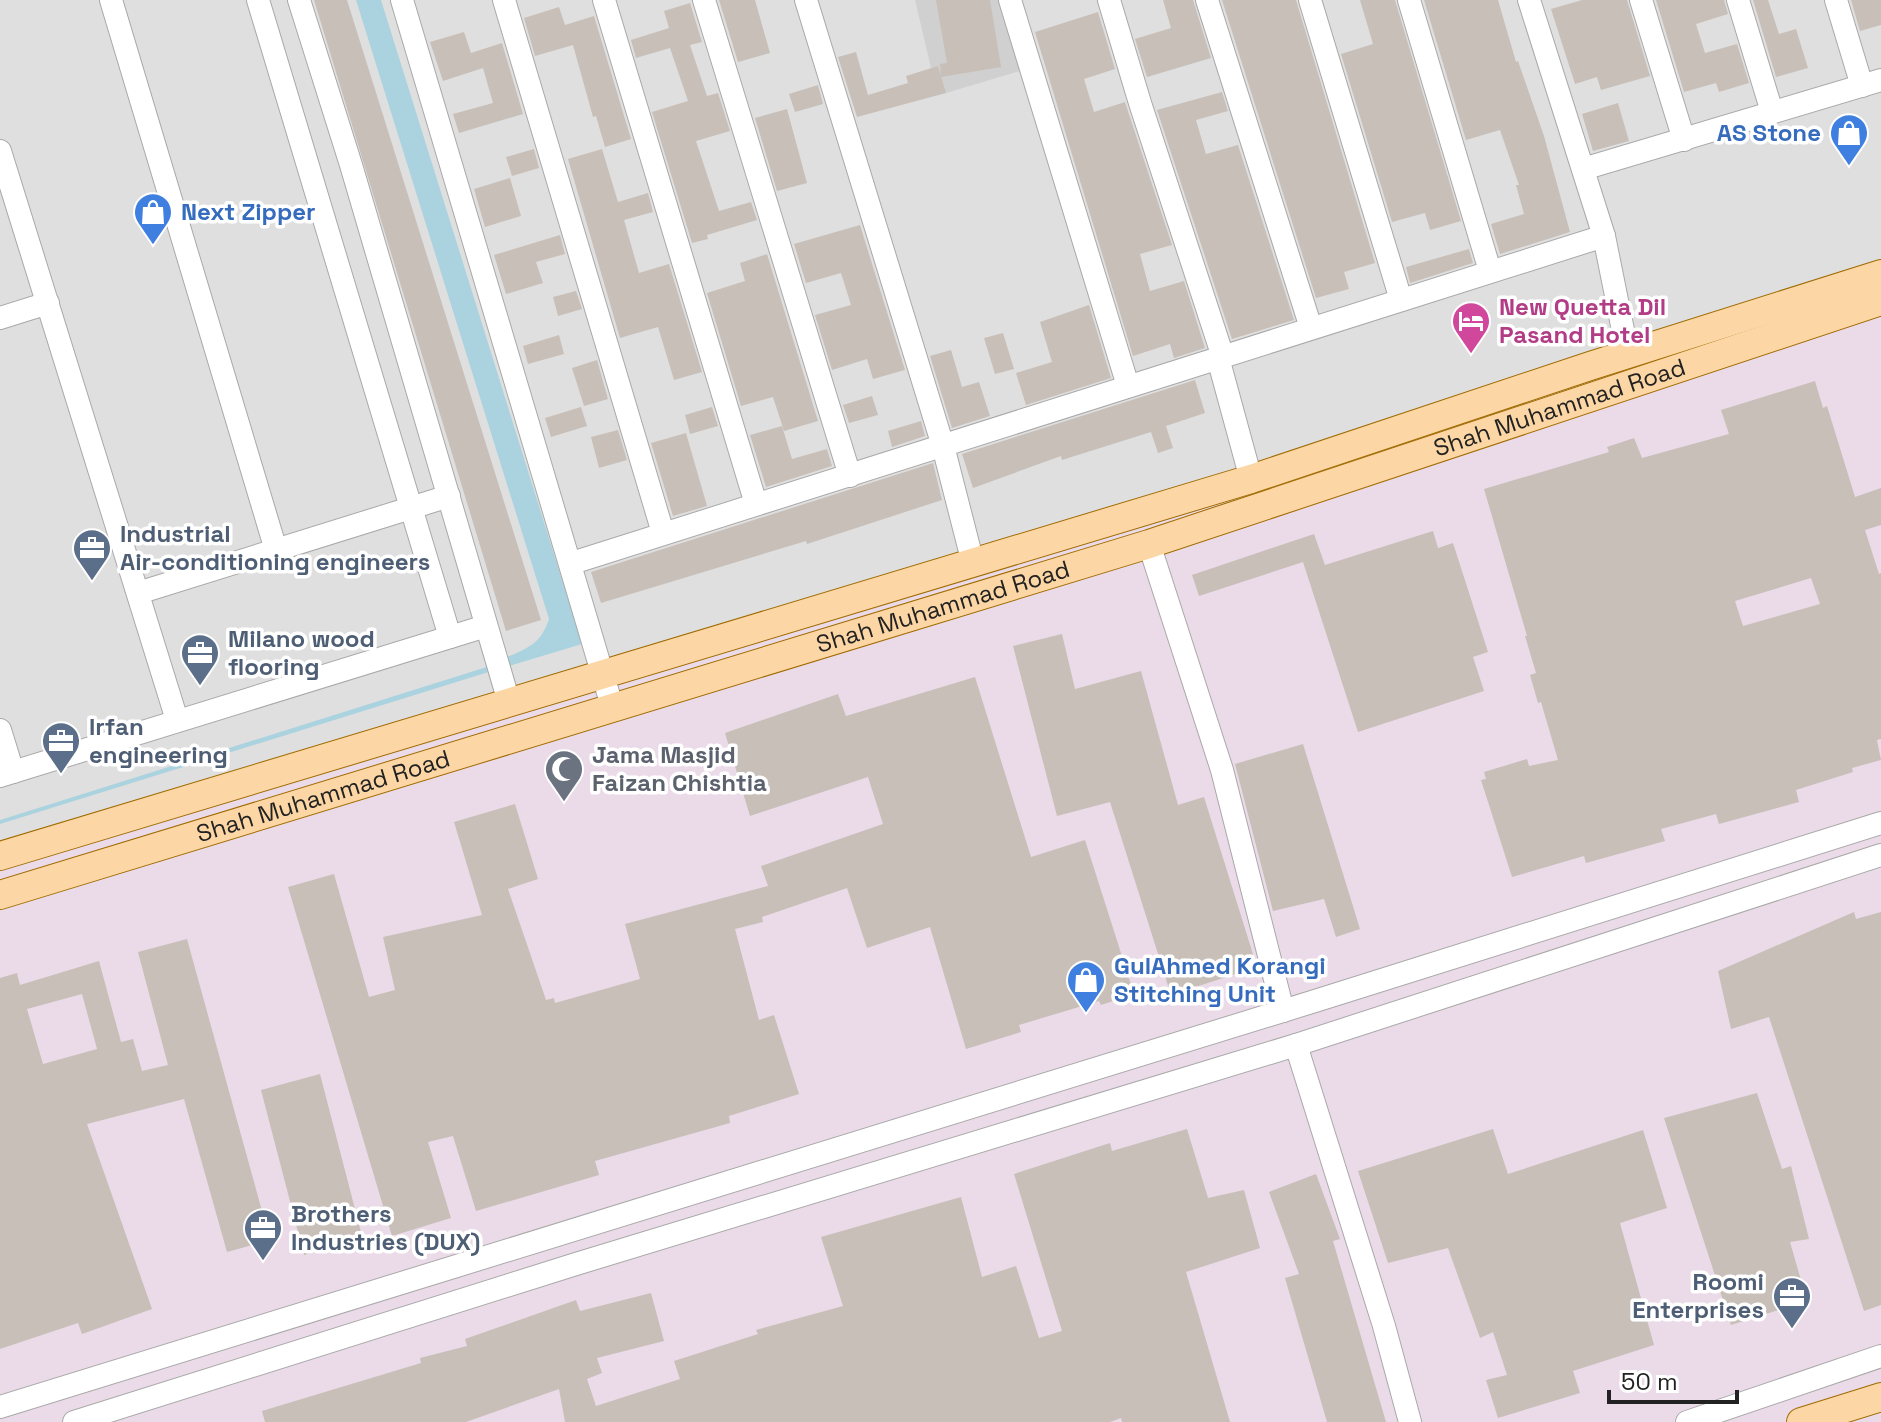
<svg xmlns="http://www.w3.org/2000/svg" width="1881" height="1422" font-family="'Space Grotesk',sans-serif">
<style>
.residential{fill:#e0dfdf}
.industrial{fill:#ebdbe8}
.religious{fill:#d0d0d0}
.water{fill:#aad3df}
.building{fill:#c7bfb8;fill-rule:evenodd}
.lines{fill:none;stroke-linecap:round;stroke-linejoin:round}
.minor-casing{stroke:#a9a9a9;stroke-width:24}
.major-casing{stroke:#a06b00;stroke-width:30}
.minor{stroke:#fff;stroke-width:22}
.major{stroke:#fcd6a4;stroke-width:28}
.labels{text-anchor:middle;stroke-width:7;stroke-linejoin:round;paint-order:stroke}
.shop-label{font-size:24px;font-weight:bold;fill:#366cbe;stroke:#fff;text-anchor:start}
.hotel-label{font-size:24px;font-weight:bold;fill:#b23c85;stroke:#fff;text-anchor:start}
.street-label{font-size:24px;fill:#222;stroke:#fff}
.service-label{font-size:24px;font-weight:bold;fill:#4e5e75;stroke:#fff;text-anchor:start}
.worship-label{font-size:24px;font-weight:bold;fill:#5b616d;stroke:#fff;text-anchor:start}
</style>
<rect width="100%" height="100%" fill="#f2efe9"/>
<polygon class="residential" points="0,0 1881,0 1881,289 0,855"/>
<polygon class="industrial" points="1881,282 1881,1422 0,1422 0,865"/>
<polygon class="religious" points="915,0 999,0 1020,71 946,93 937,67 931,68"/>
<g class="water">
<path d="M356 0H381L582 644 509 666 507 657C529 648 541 643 549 619Z"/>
<polygon points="493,665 495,670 0,824 0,820"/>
</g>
<g class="building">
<polygon points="314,0 347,0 541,620 506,631"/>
<polygon points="719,0 755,0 770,53 738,62"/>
<polygon points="936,0 990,0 1001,67 941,77 940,64 947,63"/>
<polygon points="1163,0 1193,0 1211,58 1147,77 1135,39 1171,28"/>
<polygon points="1222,0 1296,0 1375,263 1344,272 1349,289 1316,298"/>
<polygon points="1360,0 1395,0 1461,221 1430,230 1425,213 1392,222 1341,54 1373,44"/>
<polygon points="1424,0 1498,0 1516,62 1518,61 1544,136 1570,232 1500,254 1491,224 1524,214 1516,185 1519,185 1500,130 1466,140"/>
<polygon points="1582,0 1627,0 1650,76 1601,90 1597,77 1575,84 1551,9"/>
<polygon points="1656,0 1724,0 1728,14 1696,24 1705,53 1737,44 1749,83 1719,92 1716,83 1684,92"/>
<polygon points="1753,0 1768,0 1779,34 1796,29 1808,68 1776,77"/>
<polygon points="1851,0 1881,0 1881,25 1860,31"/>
<polygon points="690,3 702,42 690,45 707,96 718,93 730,131 696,141 719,211 751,202 757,220 707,235 708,239 692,243 652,112 688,101 670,48 636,58 631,40 669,28 664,11"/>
<polygon points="559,7 565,25 594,16 631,139 605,147 596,116 593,117 573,45 535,56 524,18"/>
<polygon points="1098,12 1115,69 1084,79 1094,112 1125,102 1172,245 1140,254 1150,291 1184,281 1205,348 1174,358 1170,344 1133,356 1035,32"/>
<polygon points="464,32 471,53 502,43 523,114 459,133 453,114 493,103 483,68 443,81 430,42"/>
<polygon points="856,52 868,95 908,83 906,76 938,66 946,93 857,117 838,57"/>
<polygon points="818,85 823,104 795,112 789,94"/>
<polygon points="1222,92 1228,111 1196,120 1206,154 1238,145 1294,320 1232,339 1157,110"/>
<polygon points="1618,103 1629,141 1593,151 1582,114"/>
<polygon points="787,109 807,183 777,191 755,118"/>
<polygon points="534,149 539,168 512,176 506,157"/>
<polygon points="602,149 618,202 648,193 653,212 624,220 639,273 669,264 702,372 674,380 658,327 620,338 568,159"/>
<polygon points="510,178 521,216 485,227 474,189"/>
<polygon points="860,225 905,370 873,379 867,359 832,370 815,315 851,305 841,273 806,283 794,244"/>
<polygon points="560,235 565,254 536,262 543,283 506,294 494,255"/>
<polygon points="1469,249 1473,263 1410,283 1406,267"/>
<polygon points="767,254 818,421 784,431 773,397 741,406 707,293 745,281 740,263"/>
<polygon points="576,291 582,309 558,316 553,297"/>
<polygon points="1089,305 1111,378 1026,405 1016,373 1052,362 1040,322"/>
<polygon points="1003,333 1014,369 995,374 984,338"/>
<polygon points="559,335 564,354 528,364 523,346"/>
<polygon points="951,350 962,387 979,382 990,416 952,428 930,356"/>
<polygon points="597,360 608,399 584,406 572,368"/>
<polygon points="1195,380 1205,413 1166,426 1173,448 1158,453 1151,432 1062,460 1061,456 973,488 962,454"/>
<path d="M1815 381 1823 408 1827 406 1855 497 1881 488V525L1865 530 1879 574 1881 573V739L1877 740 1881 760 1852 768 1853 772 1796 790 1799 802 1719 824 1716 814 1661 829 1665 841 1586 863 1584 856 1512 877 1481 780 1486 779 1484 772 1527 759 1529 766 1558 760 1541 702 1538 703 1530 675 1536 673 1525 636H1527L1484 489 1609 452 1607 447 1634 438 1642 458 1729 434 1721 410ZM1811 578 1820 604 1743 626 1735 601Z"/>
<polygon points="872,396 878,415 849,423 843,405"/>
<polygon points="581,407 587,426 551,437 545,418"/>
<polygon points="712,407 718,426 690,434 685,415"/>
<polygon points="921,421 925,436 892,447 888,431"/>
<polygon points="782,426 792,459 827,449 832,466 766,487 750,435"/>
<polygon points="618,430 627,460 599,468 591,437"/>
<polygon points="686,433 707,506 673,516 651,443"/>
<polygon points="933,463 942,500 807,544 806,541 601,603 591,572"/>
<polygon points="1433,531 1438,548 1453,543 1488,652 1473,657 1484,691 1358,732 1303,562 1199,596 1192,575 1314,534 1325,565"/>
<polygon points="1062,634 1075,689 1141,671 1178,805 1204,797 1257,967 1171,995 1110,802 1057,816 1013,646"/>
<polygon points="975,677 1031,857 1085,840 1134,994 1101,1005 1099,1001 1019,1025 1021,1032 966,1049 930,927 867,948 847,888 762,917 763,922 735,929 759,1020 774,1015 799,1094 729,1116 730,1123 595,1161 599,1175 476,1211 453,1136 428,1142 451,1218 392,1236 288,887 334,874 369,997 395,990 383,937 482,915 454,822 515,804 538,879 508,889 546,1000 554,998 555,1003 640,979 625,924 768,886 761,866 883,824 868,777 750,816 725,733 838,694 846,716"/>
<polygon points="1303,744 1360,929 1336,937 1324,899 1273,911 1235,764"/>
<polygon points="1854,912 1856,919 1881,912 1881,1305 1864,1311 1769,1017 1731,1029 1718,971"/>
<path d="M187 939 270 1240 227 1252 184 1099 87 1124 152 1309 82 1334 78 1323 0 1349V978L17 973 20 985 99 961 121 1042 133 1039 142 1071 168 1065 138 952ZM82 994 97 1049 43 1064 27 1009Z"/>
<polygon points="320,1074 363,1240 304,1255 261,1090"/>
<polygon points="1757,1093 1782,1169 1791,1166 1809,1239 1790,1242 1807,1301 1731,1325 1664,1118"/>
<polygon points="1187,1129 1208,1198 1244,1190 1260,1248 1186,1272 1230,1422 1122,1422 1121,1418 1110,1422 565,1422 559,1389 466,1422 265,1422 262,1411 421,1363 420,1358 467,1346 465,1339 576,1300 580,1311 651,1293 664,1341 597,1358 602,1373 587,1379 596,1406 680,1379 674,1361 758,1334 756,1330 843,1306 821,1237 961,1197 982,1277 1016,1266 1039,1338 1062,1331 1014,1174 1110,1143 1112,1151"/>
<polygon points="1493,1129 1508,1174 1643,1130 1667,1208 1620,1223 1654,1345 1573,1371 1580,1393 1498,1418 1486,1380 1507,1375 1493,1332 1480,1338 1448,1248 1388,1263 1358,1171"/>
<polygon points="1316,1174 1340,1239 1333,1241 1386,1422 1327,1422 1285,1278 1299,1274 1269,1192"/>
</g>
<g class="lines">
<g class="minor-casing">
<g id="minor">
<polyline points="111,0 276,550"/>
<polyline points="258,0 450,637"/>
<polyline points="299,0 351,165 509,702"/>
<polyline points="402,0 612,706"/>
<polyline points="504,0 663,533"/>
<polyline points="604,0 756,504"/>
<polyline points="704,0 850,476"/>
<polyline points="806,0 943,446 973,563"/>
<polyline points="1010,0 1128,386"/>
<polyline points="1109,0 1140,103 1223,357"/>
<polyline points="1207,0 1311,328"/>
<polyline points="1310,0 1401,300"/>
<polyline points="1409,0 1490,271"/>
<polyline points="1529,0 1604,236 1628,355"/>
<polyline points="1641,0 1684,140"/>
<polyline points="1738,0 1772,112"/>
<polyline points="1836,0 1862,86"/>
<polyline points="0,151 177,720"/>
<polyline points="1583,169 1881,80"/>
<polyline points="0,318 48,303"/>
<polyline points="1218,358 1251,479"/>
<polyline points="1149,544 1222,770 1283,1011"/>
<polyline points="572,563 1604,236"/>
<polyline points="138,593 449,496"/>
<polyline points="0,730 13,772"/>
<polyline points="0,776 486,626"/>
<polyline points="1296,1045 1384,1326 1410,1422"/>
<polyline points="0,1407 1315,1001 1881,823"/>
<polyline points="74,1422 576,1264 1296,1045 1881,855"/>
<polyline points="1687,1422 1881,1356"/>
</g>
</g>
<g class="major-casing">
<g id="major">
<polyline points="0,856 1251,479 1590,366 1881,274"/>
<path id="s1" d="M0 895 1149 544 1881 301"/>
<polyline points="1801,1422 1881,1397"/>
</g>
</g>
<use href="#minor" class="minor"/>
<use href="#major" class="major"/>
</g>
<defs>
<g id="shop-pin" transform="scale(2)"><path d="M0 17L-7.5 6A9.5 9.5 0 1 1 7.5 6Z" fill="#3f7fe0" stroke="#fff"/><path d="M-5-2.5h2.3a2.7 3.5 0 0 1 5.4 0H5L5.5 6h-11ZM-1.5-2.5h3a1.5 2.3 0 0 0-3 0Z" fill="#fff"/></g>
<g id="hotel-pin" transform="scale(2)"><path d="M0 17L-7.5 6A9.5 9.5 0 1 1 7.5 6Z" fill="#d1479c" stroke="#fff"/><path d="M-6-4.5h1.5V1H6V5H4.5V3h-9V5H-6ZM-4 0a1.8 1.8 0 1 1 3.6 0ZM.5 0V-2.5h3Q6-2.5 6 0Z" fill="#fff"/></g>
<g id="office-pin" transform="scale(2)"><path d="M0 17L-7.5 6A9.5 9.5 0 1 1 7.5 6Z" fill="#5c6f8a" stroke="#fff"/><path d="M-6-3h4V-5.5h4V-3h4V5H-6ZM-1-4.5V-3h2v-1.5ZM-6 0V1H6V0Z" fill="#fff"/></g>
<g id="mosque-pin" transform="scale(2)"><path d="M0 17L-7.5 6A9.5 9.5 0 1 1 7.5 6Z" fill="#6b7280" stroke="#fff"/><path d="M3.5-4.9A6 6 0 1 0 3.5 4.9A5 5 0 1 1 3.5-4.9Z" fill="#fff"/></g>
</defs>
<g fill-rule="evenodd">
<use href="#shop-pin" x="1849" y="133"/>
<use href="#shop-pin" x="153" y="212"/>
<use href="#hotel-pin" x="1471" y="321"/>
<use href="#office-pin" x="92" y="548"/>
<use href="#office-pin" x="200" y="653"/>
<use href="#office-pin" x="61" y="741"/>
<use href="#mosque-pin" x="564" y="769"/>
<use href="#shop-pin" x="1086" y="980"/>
<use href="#office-pin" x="263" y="1228"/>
<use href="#office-pin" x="1792" y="1296"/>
</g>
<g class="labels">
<g class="shop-label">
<text x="1821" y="141" text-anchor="end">AS Stone</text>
<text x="181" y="220">Next Zipper</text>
<text x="1114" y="974">GulAhmed Korangi<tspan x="1114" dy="28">Stitching Unit</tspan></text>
</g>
<g class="hotel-label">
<text x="1499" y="315">New Quetta Dil<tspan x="1499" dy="28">Pasand Hotel</tspan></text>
</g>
<g class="street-label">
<text dy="8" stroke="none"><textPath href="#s1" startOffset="1634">Shah Muhammad Road</textPath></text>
<text dy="8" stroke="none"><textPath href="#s1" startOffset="986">Shah Muhammad Road</textPath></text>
<text dy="8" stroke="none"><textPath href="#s1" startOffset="338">Shah Muhammad Road</textPath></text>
</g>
<g class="service-label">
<text x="120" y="542">Industrial<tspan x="120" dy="28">Air-conditioning engineers</tspan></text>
<text x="228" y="647">Milano wood<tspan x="228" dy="28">flooring</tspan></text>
<text x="89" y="735">Irfan<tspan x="89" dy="28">engineering</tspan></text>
<text x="291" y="1222">Brothers<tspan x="291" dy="28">Industries (DUX)</tspan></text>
<text x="1764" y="1290" text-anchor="end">Roomi<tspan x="1764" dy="28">Enterprises</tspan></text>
</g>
<g class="worship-label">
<text x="592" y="763">Jama Masjid<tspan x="592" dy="28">Faizan Chishtia</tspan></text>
</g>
</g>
<path d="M1609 1390v12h128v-12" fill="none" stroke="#222222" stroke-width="4"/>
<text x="1621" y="1390" font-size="24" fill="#222222" stroke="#ffffff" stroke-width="6" paint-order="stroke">50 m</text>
</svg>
